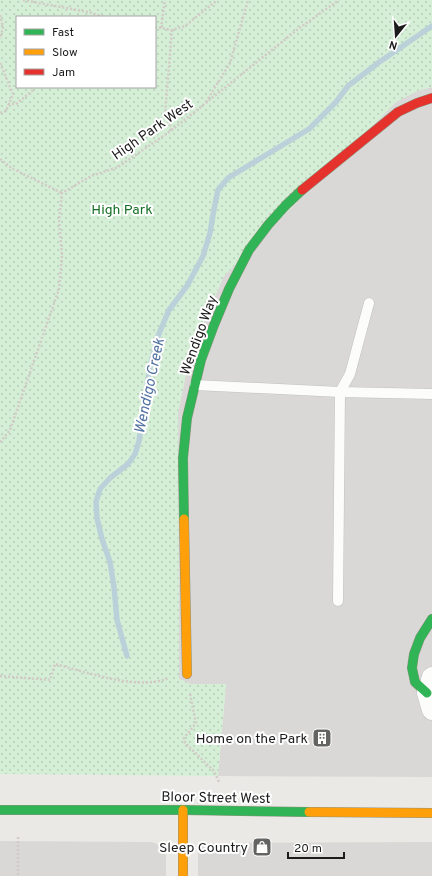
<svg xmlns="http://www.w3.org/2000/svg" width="432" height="876" font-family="Overpass,sans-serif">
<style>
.residential{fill:#d9d8d6}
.park{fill:url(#park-dots);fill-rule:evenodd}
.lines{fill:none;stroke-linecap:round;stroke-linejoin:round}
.stream{stroke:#bbd1da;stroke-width:5.5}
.lane-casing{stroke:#c1c1bf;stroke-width:11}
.street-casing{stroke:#c1c1bf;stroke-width:21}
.fast-casing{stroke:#8f927f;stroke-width:10}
.slow-casing{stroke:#8f927f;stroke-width:10}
.jam-casing{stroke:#8f927f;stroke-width:10}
.path{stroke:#d3c9c6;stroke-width:2.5;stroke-dasharray:2 2;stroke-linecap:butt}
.lane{stroke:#fcfcfb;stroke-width:10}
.street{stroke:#fcfcfb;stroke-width:20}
.fast{stroke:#30b455;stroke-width:9}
.slow{stroke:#ff9f0a;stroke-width:9}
.jam{stroke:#e5322d;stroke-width:9}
.labels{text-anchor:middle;stroke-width:4;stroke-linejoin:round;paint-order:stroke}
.street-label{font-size:14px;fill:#1c1c1c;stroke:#fff}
.park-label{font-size:14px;fill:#156f24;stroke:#fff}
.poi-label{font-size:14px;fill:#1c1c1c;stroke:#fff;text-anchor:end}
.water-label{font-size:15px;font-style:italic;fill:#5273a2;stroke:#fff}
</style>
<defs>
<pattern id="park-dots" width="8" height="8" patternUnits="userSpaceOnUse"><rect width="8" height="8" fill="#d5efd7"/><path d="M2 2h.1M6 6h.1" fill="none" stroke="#b6ccb8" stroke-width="1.8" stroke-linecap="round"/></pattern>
</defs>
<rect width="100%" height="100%" fill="#eae9e5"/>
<g class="residential">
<polygon points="432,87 432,777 218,776 226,684 191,684 179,679 178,412 188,365 204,321 224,276 396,101 417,91"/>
<polygon points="0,841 151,842 161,845 166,856 166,876 0,876"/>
<polygon points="432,842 432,876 198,876 198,851 205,843"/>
</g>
<path class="park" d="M0 0H432V87L417 91 396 102 224 276 204 321 188 365 178 412 179 679 191 684H226L218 776 0 774ZM17 17H155V87H17Z"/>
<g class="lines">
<polyline class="stream" points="127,656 117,620 114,587 110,562 102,539 97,518 96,502 100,489 110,478 128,464 135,454 139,441 150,366 158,336 169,310 187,286 203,256 210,233 214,209 218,190 228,178 309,129 336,102 348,86 378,63 432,26"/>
<g class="lane-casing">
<g id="lane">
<polyline points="195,385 340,392 432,394"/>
<polyline points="338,601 340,392 350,374 369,303"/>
</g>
</g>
<g class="street-casing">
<polyline id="street" points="432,677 427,693 432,710"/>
</g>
<g class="fast-casing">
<g id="fast">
<polyline points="184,519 183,458 187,418 201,360 214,325 229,289 249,250 268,225 286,205 302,190"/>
<polyline points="427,693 415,682 412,668 414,654 420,638 432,619"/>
<polyline points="0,810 183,810 309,812"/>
</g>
</g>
<g class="slow-casing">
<g id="slow">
<polyline points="184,519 187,674"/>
<polyline points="183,810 183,876"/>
<polyline points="309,812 432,813"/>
</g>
</g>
<g class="jam-casing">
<polyline id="jam" points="302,190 398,112 417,103 432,98"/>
</g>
<g class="path">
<polyline points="23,0 88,12 104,17"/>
<polyline points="0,15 3,27 0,39"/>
<polyline points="155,27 172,30 185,26 215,2 216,0"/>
<polyline points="161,28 165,0"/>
<polyline points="0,63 13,94 6,111 0,113"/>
<polyline points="206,102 230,63 248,0"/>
<polyline points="8,104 16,104 32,91 34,87"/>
<polyline points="172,130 165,114 172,30"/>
<polyline points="0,159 13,169 62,193"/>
<polyline points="0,442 10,430 59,289 62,255 59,220 62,193 91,176 118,167 172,130 298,29 339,0"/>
<path d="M0 676 50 680 55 664C87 672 137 691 169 678"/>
<polyline points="190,694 196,723 184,738 185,743 214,771 219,782"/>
<polyline points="18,837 18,876"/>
</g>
<use href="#lane" class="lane"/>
<use href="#street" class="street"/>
<use href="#fast" class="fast"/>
<use href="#slow" class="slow"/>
<use href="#jam" class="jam"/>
</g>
<defs>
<g id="building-square" transform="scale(1)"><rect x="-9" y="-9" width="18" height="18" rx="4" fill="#646462" stroke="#fff"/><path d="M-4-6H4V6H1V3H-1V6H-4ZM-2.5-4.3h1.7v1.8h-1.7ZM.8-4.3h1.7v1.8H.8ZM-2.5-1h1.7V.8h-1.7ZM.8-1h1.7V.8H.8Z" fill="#fff"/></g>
<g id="shop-square" transform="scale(1)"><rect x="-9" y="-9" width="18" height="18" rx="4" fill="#646462" stroke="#fff"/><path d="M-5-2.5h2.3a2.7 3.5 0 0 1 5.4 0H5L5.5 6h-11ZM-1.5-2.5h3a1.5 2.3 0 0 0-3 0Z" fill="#fff"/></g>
</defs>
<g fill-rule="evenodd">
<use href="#building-square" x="322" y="738"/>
<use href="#shop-square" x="262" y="847"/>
</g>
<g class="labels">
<g class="street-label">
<text transform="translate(152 129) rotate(-35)" y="5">High Park West</text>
<text transform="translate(198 335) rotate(-70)" y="5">Wendigo Way</text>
<text transform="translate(216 797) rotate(1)" y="5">Bloor Street West</text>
</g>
<g class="park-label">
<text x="122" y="214">High Park</text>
</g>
<g class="poi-label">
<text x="308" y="743">Home on the Park</text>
<text x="248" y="852">Sleep Country</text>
</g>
<g class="water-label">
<text transform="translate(149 386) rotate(-78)" y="5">Wendigo Creek</text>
</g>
</g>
<rect x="16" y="16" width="140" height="72" fill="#ffffff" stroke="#a4a4a4"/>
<rect x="24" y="29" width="20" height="6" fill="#30b455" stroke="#a4a4a4"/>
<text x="52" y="36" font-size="12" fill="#1c1c1c">Fast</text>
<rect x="24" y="49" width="20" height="6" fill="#ff9f0a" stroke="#a4a4a4"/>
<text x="52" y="56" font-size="12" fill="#1c1c1c">Slow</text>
<rect x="24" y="69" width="20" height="6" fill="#e5322d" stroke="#a4a4a4"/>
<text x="52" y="76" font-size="12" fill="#1c1c1c">Jam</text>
<g transform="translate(396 36) rotate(197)" stroke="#ffffff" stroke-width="3" paint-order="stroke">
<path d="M0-3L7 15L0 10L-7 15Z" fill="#1c1c1c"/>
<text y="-6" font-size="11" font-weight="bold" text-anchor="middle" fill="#1c1c1c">N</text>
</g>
<path d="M288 852v6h56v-6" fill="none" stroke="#1c1c1c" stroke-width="2"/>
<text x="294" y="852" font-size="12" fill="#1c1c1c" stroke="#ffffff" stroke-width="3" paint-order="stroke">20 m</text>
</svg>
